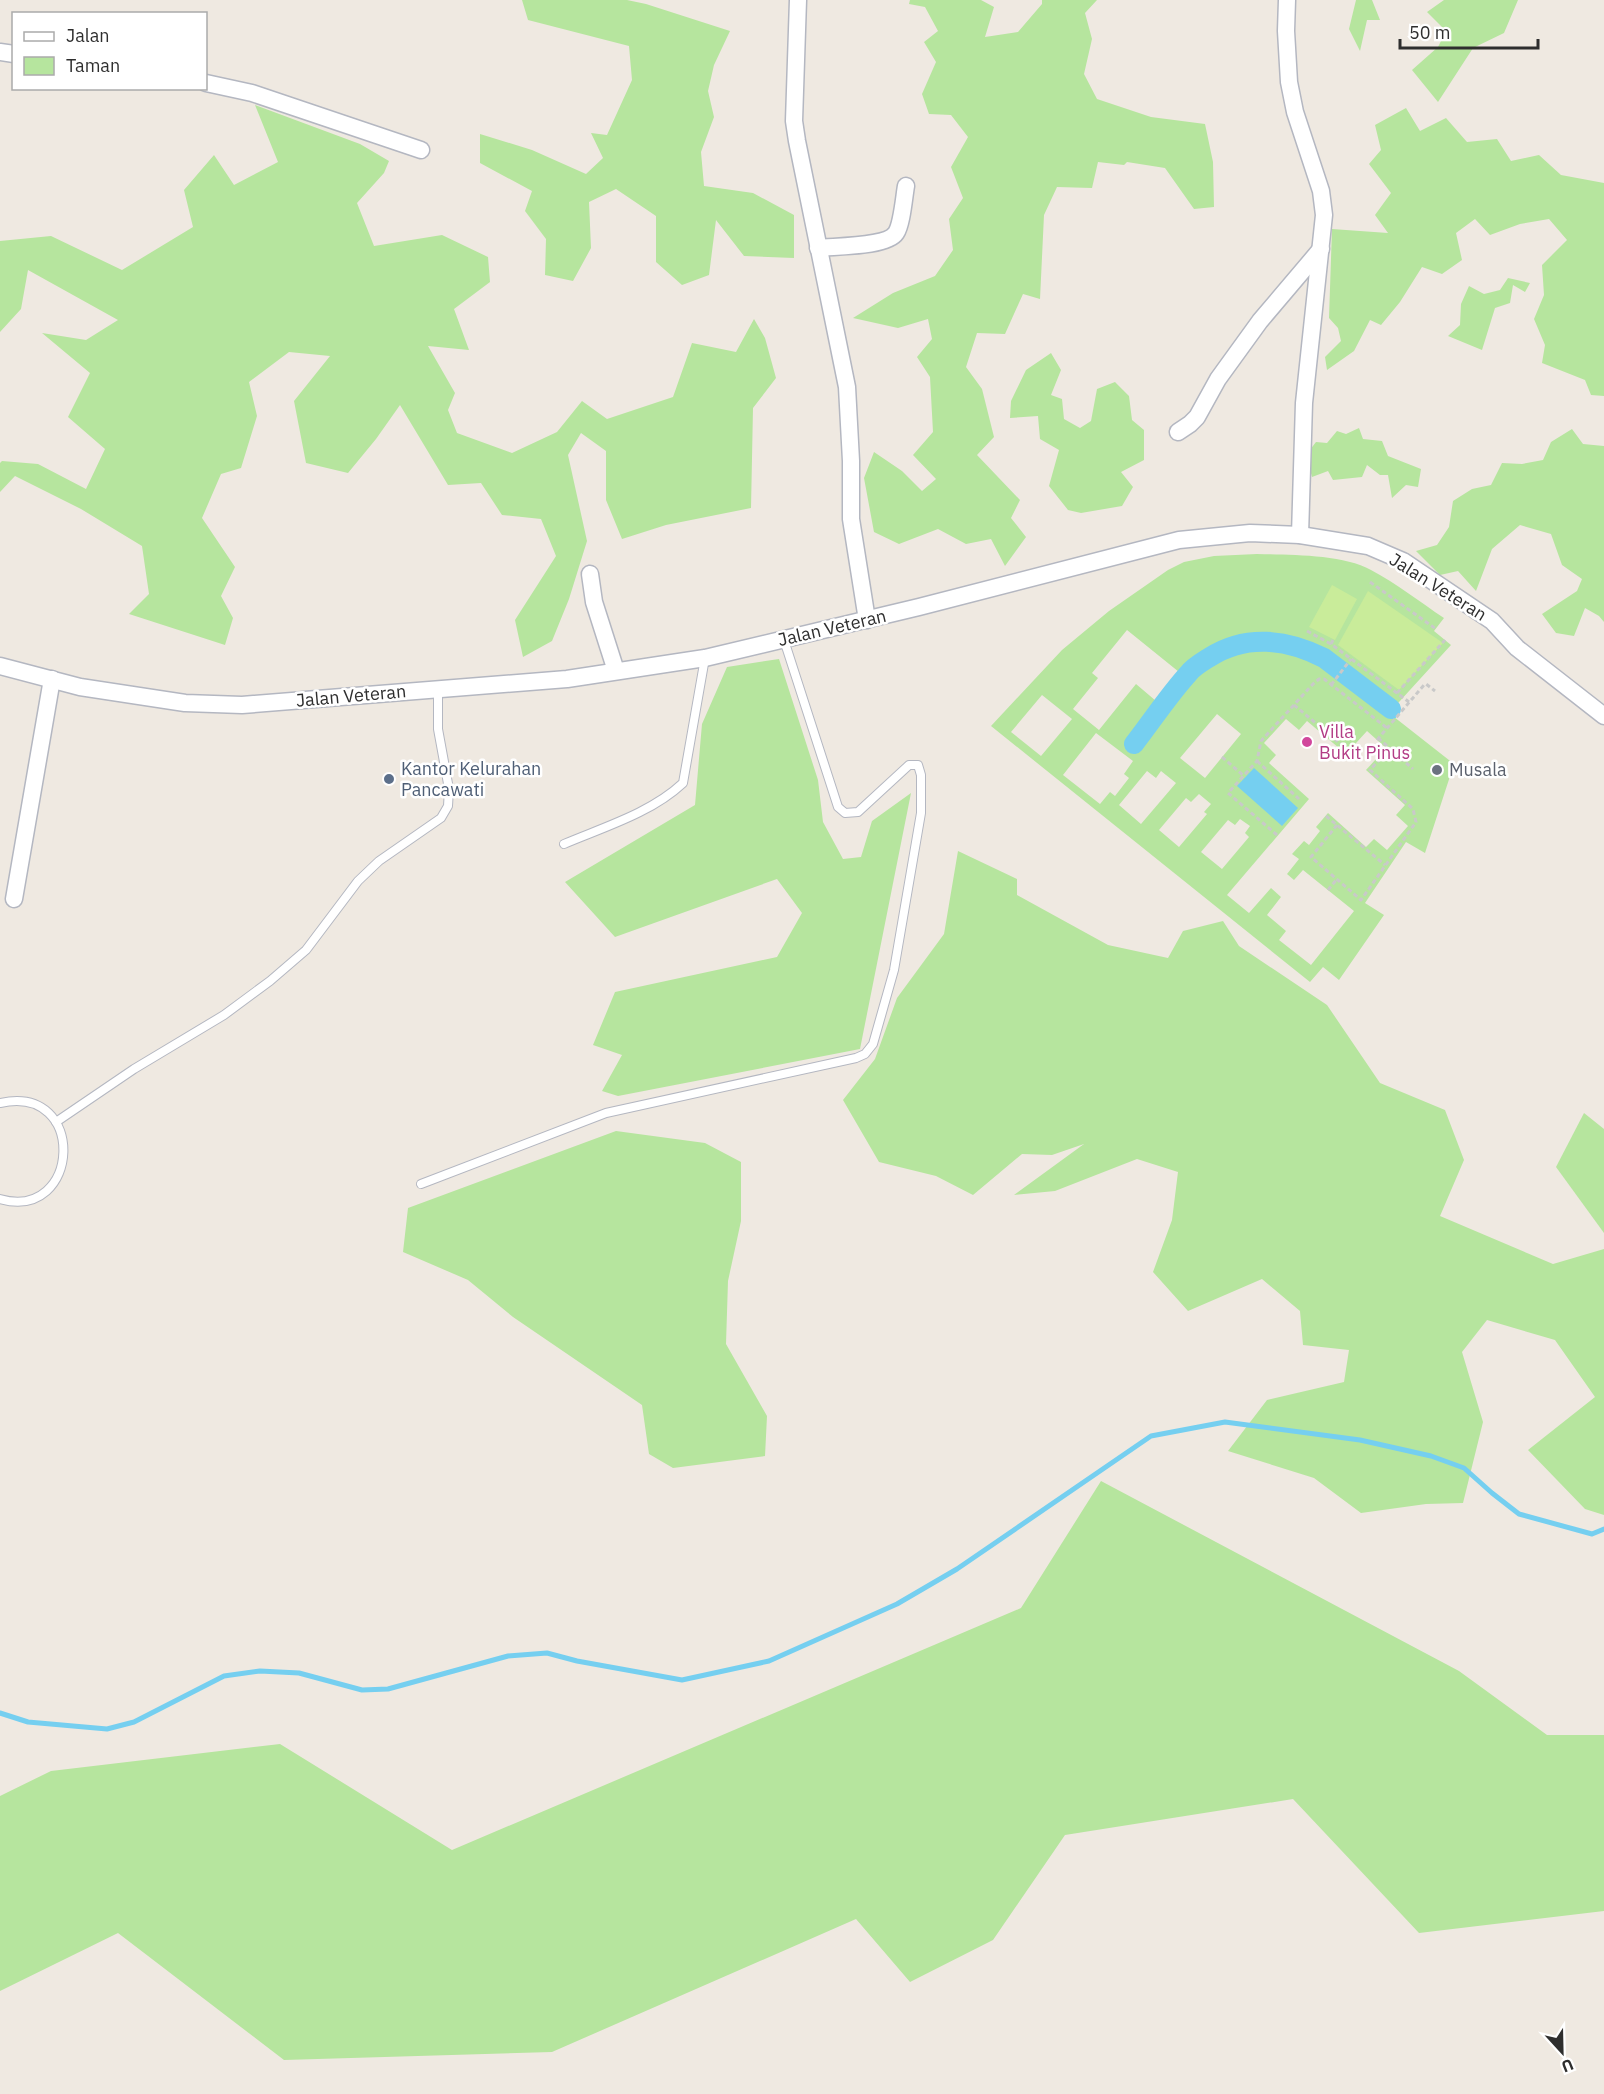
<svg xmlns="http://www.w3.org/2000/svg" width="1604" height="2094" font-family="'IBM Plex Sans',sans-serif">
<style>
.green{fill:#b6e59e;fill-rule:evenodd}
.pitch{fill:#c9ec9a}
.water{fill:#75cff0}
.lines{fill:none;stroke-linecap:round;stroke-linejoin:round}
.stream{stroke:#75cff0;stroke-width:5}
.canal{stroke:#75cff0;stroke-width:20}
.lane-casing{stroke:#b4b7c1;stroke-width:10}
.street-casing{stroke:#b4b7c1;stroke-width:19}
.path{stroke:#c9c9c9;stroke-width:3;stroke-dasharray:4.5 3;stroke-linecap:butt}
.lane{stroke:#fff;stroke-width:8}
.street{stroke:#fff;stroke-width:16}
.hotel-dot{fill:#d1479c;stroke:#fff;stroke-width:2}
.worship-dot{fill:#6b7280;stroke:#fff;stroke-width:2}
.service-dot{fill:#5c6f8a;stroke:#fff;stroke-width:2}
.labels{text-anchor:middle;stroke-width:5;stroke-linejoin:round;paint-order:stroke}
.street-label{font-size:18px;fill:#2e2e2e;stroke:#fff}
.hotel-label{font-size:18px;fill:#b23c85;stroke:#fff;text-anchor:start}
.service-label{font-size:18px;fill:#4e5e75;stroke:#fff;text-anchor:start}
.worship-label{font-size:18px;fill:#5b616d;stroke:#fff;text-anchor:start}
</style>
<rect width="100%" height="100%" fill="#efe9e1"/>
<g class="green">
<polygon points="522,0 627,0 646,4 730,31 714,65 708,91 714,117 701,152 704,186 753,193 794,215 794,258 744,256 716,220 709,275 682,285 656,262 656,216 616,189 589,202 591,248 573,281 545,275 546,239 525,211 532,191 480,163 480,134 532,150 586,174 603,158 591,133 607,135 632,80 629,46 528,20"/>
<polygon points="910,0 981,0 994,7 985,37 1018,32 1042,4 1042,0 1097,0 1085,13 1092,39 1084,74 1097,99 1151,117 1205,124 1213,162 1214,207 1194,209 1165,168 1127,162 1124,165 1098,162 1092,188 1057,187 1044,215 1040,299 1023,294 1005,334 977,333 966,367 982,389 994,437 977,455 1020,500 1011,518 1026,537 1005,566 991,539 966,544 938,529 899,544 874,532 864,478 874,452 902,471 922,491 936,479 913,455 933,432 930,377 917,357 932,339 928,319 898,328 853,318 893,293 935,276 953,250 949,219 963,198 951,167 968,137 951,115 929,114 922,94 936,62 924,42 938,31 925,7 909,4"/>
<polygon points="1356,0 1372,0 1380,20 1367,20 1360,51 1349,29"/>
<polygon points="1444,0 1518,0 1504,33 1473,48 1438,102 1412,70 1438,47 1446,31 1427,12"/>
<polygon points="255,105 360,144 389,161 384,173 357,203 374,246 442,235 488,257 490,282 454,309 469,350 428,346 455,393 448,410 457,433 512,453 557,432 582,401 607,419 673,397 692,343 736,352 754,319 765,338 776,378 753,408 751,508 666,525 622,539 606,500 606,451 581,433 568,455 587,541 569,599 552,641 523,657 515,620 556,556 541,519 502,515 481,483 448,485 400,405 376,439 348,473 306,463 294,401 330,356 289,352 249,382 257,416 241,468 221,474 202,518 235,567 221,596 233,618 225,645 129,614 149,594 142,546 81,509 15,476 0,492 0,463 2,461 38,464 86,489 105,449 68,417 90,373 42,333 86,340 118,320 28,270 21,309 0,332 0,241 51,236 122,270 193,227 184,190 214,155 234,185 278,162"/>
<polygon points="1406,108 1420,131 1446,118 1467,142 1497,139 1511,161 1539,155 1561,175 1604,183 1604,396 1591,395 1585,380 1542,363 1545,345 1534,319 1544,295 1542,265 1567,240 1549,219 1520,224 1490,235 1475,219 1456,233 1462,260 1442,274 1422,267 1400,302 1381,325 1370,320 1354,351 1327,370 1325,357 1341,341 1338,328 1329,318 1332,229 1388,233 1375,215 1391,193 1369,164 1381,150 1375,125"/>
<polygon points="1508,278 1530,283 1525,292 1513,285 1510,303 1495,308 1482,350 1448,336 1460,325 1461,304 1469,286 1484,294 1500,290"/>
<polygon points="1051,353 1061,370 1051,395 1062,399 1064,419 1080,428 1091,421 1097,389 1115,382 1129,396 1132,420 1144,430 1144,460 1121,472 1133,487 1122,506 1081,513 1068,510 1049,486 1059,450 1040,439 1038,416 1010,418 1011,401 1026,370"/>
<polygon points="1359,428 1363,439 1382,441 1388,456 1421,469 1418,487 1406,485 1392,498 1388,475 1380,475 1367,465 1362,477 1333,480 1328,471 1312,477 1306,455 1316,442 1327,443 1337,431 1346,434"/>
<polygon points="1572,429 1583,444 1604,446 1604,622 1599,616 1585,608 1574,636 1556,633 1542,614 1577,591 1582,579 1562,565 1551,534 1520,525 1492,549 1476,591 1458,571 1440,575 1416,551 1437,545 1449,527 1453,501 1472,489 1491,485 1502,463 1522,464 1543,460 1551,442"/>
<path d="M1257 554C1289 555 1342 554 1371 570 1396 583 1420 602 1444 618L1434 631 1451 645 1389 713 1454 764 1425 853 1406 842 1365 903 1384 915 1339 980 1323 967 1310 982 991 726 1062 650 1109 611 1168 570 1184 562 1214 556ZM1127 630 1179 672 1156 701 1136 684 1099 730 1073 709 1098 678 1092 673ZM1042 695 1072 719 1041 756 1011 732ZM1217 714 1241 734 1205 778 1180 758ZM1286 719 1299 730 1307 721 1346 754 1367 731 1386 748 1366 770 1405 805 1396 815 1408 826 1387 850 1374 839 1366 847 1328 813 1316 827 1320 831 1309 845 1304 841 1292 854 1299 859 1287 874 1294 880 1303 870 1354 911 1311 965 1279 940 1286 931 1267 915 1281 897 1271 888 1249 913 1227 895 1309 799 1269 763 1276 755 1264 743ZM1096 733 1133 761 1124 774 1129 778 1115 796 1110 792 1100 804 1063 775ZM1147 771 1156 778 1161 771 1176 783 1141 824 1119 805ZM1199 794 1211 804 1204 812 1207 814 1179 847 1159 830 1186 798 1191 802ZM1240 819 1250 826 1245 833 1249 837 1222 869 1201 852 1228 820 1235 825Z"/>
<polygon points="779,659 818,780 823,822 843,859 861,857 872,821 911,793 860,1049 618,1096 602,1091 622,1055 593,1045 615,992 777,957 802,913 777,879 615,937 565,882 695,805 702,724 727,667"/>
<polygon points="958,851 1017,879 1017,895 1108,945 1168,958 1183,931 1223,921 1239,946 1327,1005 1380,1083 1445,1110 1464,1160 1440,1216 1553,1264 1604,1249 1604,1515 1585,1509 1528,1450 1595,1397 1555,1340 1487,1320 1462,1352 1483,1422 1463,1503 1426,1504 1361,1513 1314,1478 1228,1451 1267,1400 1344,1382 1349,1350 1303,1345 1300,1311 1262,1279 1188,1311 1153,1272 1172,1220 1178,1172 1137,1159 1055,1191 1014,1195 1084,1144 1052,1155 1022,1154 973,1195 936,1176 879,1162 843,1100 875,1059 897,998 944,934"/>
<polygon points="1584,1113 1604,1129 1604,1233 1556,1167"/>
<polygon points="616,1131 705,1143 741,1162 741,1221 728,1281 726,1344 767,1416 765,1456 673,1468 649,1454 642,1405 513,1317 468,1280 403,1252 408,1208"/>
<polygon points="1101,1481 1459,1671 1547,1735 1604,1735 1604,1911 1419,1933 1293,1799 1065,1835 993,1940 910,1982 856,1919 552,2052 284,2060 118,1933 0,1991 0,1796 51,1771 280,1744 452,1850 1021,1608"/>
</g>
<g class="pitch">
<polygon points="1332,585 1357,599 1335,640 1309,627"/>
<polygon points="1368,591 1443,643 1399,690 1338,645"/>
</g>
<polygon class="water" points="1254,768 1298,808 1282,826 1237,786"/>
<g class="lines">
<polyline class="stream" points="0,1713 28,1722 107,1729 134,1722 224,1676 260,1671 299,1673 362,1690 388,1689 508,1656 547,1653 577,1661 682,1680 769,1661 897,1604 957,1569 1151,1436 1225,1422 1360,1440 1431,1456 1464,1468 1492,1493 1519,1514 1592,1534 1604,1529"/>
<path class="canal" d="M1134 744C1152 721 1168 696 1188 674 1193 667 1202 662 1210 657 1246 634 1287 639 1324 658L1391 709"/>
<g class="lane-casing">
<g id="lane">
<path d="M564 844C604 827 651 813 683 783L705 658"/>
<path d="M0 1103C88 1083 81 1222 0 1199"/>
<polyline points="56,1122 134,1069 224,1015 270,981 306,950 358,881 379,861 441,818 448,806 449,789 438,729 438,688"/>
<polyline points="421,1184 606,1113 856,1058 865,1054 873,1044 894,970 921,813 921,775 918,765 909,765 858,812 845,813 838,807 784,640"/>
</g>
</g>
<g class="street-casing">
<g id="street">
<polyline points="798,0 794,121 797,141 847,387 851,461 851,519 867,620"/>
<polyline points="1287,0 1286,31 1289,82 1295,112 1321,191 1324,215 1304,403 1300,535"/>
<polyline points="0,52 14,54"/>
<polyline points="206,83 252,93 421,150"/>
<path d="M818 248C835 246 887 247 896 233 902 224 904 197 906 186"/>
<polyline points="1178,432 1190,424 1197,417 1218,379 1260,321 1321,249"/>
<polyline points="590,574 594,602 616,671"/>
<polyline points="0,666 80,687 185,703 242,705 567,679 705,658 919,607 1179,540 1250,533 1300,535 1368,546 1403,561 1492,621 1517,648 1604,716"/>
<polyline points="14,899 52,679"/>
</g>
</g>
<g class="path">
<polyline points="1370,582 1436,629"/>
<polyline points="1307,631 1331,644"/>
<polyline points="1333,640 1331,644 1409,702"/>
<polyline points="1331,685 1351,659"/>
<polyline points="1397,693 1445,640"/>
<polyline points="1294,705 1342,745"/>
<polyline points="1378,738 1413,769"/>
<polyline points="1377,740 1424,685 1426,684 1435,691"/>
<polyline points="1222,757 1244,776"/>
<polyline points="1257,761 1299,799"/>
<polyline points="1326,816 1385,865"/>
<polyline points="1337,825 1311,857 1361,900 1416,822 1413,809 1370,770 1390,748"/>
<polyline points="1277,835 1228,793 1257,761 1261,741 1313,684 1319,679 1324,679 1387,728"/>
<polyline points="1328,890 1337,879"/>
</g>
<use href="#lane" class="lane"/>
<use href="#street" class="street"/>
</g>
<circle class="hotel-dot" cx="1307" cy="742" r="6"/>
<circle class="worship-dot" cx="1437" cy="770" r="6"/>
<circle class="service-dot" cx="389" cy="779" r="6"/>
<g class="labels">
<g class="street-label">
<text transform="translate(1438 587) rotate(32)" y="6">Jalan Veteran</text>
<text transform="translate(832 628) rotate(-13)" y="6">Jalan Veteran</text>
<text transform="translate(351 696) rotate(-5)" y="6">Jalan Veteran</text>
</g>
<g class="hotel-label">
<text x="1319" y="738">Villa<tspan x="1319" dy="21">Bukit Pinus</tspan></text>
</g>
<g class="service-label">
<text x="401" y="775">Kantor Kelurahan<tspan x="401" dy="21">Pancawati</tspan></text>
</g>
<g class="worship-label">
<text x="1449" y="776">Musala</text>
</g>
</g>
<rect x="12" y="12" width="195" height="78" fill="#ffffff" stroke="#ababab" stroke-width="1.5"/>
<rect x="24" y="32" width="30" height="9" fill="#ffffff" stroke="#ababab" stroke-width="1.5"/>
<text x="66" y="42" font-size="18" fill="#2e2e2e">Jalan</text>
<rect x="24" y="57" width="30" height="18" fill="#b6e59e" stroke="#ababab" stroke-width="1.5"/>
<text x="66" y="72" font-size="18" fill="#2e2e2e">Taman</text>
<g transform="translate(1562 2052) rotate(158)" stroke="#ffffff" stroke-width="4.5" paint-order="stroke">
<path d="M0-4.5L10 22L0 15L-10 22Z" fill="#2e2e2e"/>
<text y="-9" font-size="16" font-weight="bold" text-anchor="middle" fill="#2e2e2e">U</text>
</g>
<path d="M1400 39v9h138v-9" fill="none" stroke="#2e2e2e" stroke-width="3"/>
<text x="1409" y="39" font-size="18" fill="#2e2e2e" stroke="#ffffff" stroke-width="4.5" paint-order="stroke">50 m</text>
</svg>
